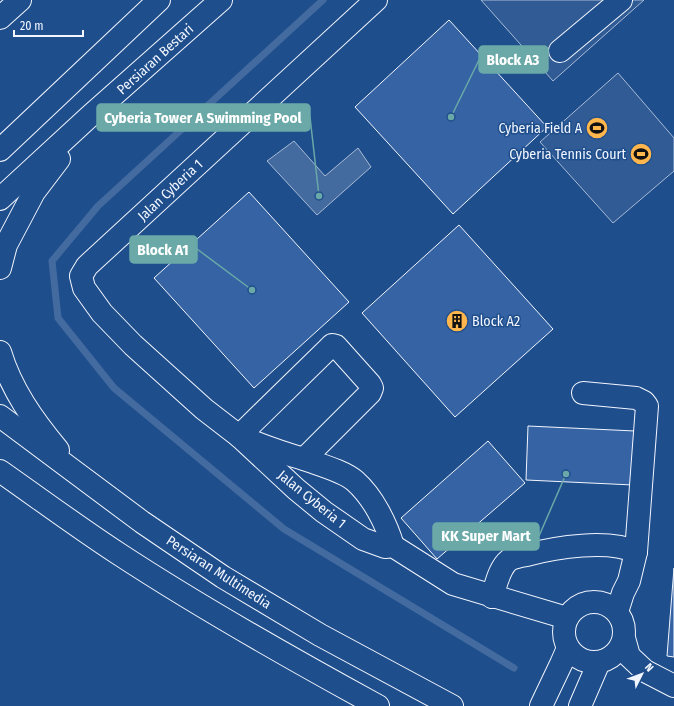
<svg xmlns="http://www.w3.org/2000/svg" width="674" height="706" font-family="'Fira Sans Condensed',sans-serif">
<style>
.built{fill:#305b95;stroke:#a8bbd7}
.water{fill:#446ba0;stroke:#a8bbd7}
.lines{fill:none;stroke-linecap:round;stroke-linejoin:round}
.stream{stroke:#446ba0;stroke-width:7}
.building{fill:#3563a3;stroke:#f2f6ff}
.minor-casing{stroke:#f2f6ff;stroke-width:24}
.major-casing{stroke:#f2f6ff;stroke-width:24}
.minor{stroke:#1f4e8c;stroke-width:22}
.major{stroke:#1f4e8c;stroke-width:22}
.labels{text-anchor:middle;stroke-width:3;stroke-linejoin:round;paint-order:stroke}
.street-label{font-size:14px;fill:#f2f6ff;stroke:#1f4e8c}
.poi-label{font-size:14px;fill:#f2f6ff;stroke:#1f4e8c;text-anchor:end}
.leader{fill:none;stroke:#6aa9a8;stroke-width:1.5}
.callout-dot{fill:#6aa9a8;stroke:#1f4e8c;stroke-width:1.5}
.callout{fill:#6aa9a8;stroke:#6aa9a8;stroke-width:1.5}
.callout-label{font-size:15px;text-anchor:middle;font-weight:bold;fill:#fff}
</style>
<rect width="100%" height="100%" fill="#1f4e8c"/>
<g class="built">
<polygon points="481,0 644,0 553,81"/>
<polygon points="618,73 674,138 674,171 613,223 540,142"/>
</g>
<polygon class="water" points="294,141 325,176 358,148 371,167 317,215 267,161"/>
<g class="lines">
<polyline class="stream" points="323,0 98,206 52,261 58,318 114,388 284,529 514,668"/>
</g>
<g class="building">
<polygon points="449,20 547,127 453,214 355,107"/>
<polygon points="249,192 349,302 254,388 154,278"/>
<polygon points="459,225 553,329 455,417 362,313"/>
<polygon points="528,426 635,431 633,485 526,480"/>
<polygon points="488,441 525,483 437,559 401,518"/>
<polygon points="674,568 674,657 667,656"/>
</g>
<g class="lines">
<g class="minor-casing">
<g id="minor">
<polyline points="376,0 87,266 81,276 84,288 102,313 133,345 204,409 239,436 296,489 324,512 363,539 385,547 393,546 453,584 567,618"/>
<polyline points="0,18 20,0"/>
<polyline points="560,51 621,0"/>
<polyline points="583,393 636,398 644,402 647,406 636,552"/>
<polyline points="239,436 328,349 332,345 336,346 370,384 372,388 370,393 304,459"/>
<path d="M251 441C269 448 286 454 304 459 317 464 344 471 355 481 373 497 386 523 393 546"/>
<path d="M492 597C496 585 499 568 509 560 514 557 521 556 527 555 556 547 609 539 636 552L629 581 623 593 617 612"/>
<circle cx="594" cy="632" r="30"/>
<polyline points="624,638 629,656 645,671 674,686"/>
<polyline points="541,706 561,664 568,648"/>
<polyline points="580,706 599,662"/>
</g>
</g>
<g class="major-casing">
<g id="major">
<polyline points="0,150 159,0"/>
<polyline points="0,199 90,116 221,0"/>
<polyline points="0,268 6,245 34,192 59,159"/>
<path d="M0 352C11 389 33 420 58 450"/>
<polyline points="0,416 142,522 223,577 320,635 452,706"/>
<path d="M0 471C40 499 79 528 119 554 203 609 290 658 378 706"/>
</g>
</g>
<use href="#minor" class="minor"/>
<use href="#major" class="major"/>
</g>
<defs>
<g id="stadium-disc" transform="scale(1.15)"><circle r="9.5" fill="#ffb74d" stroke="#1f4e8c"/><path d="M0-5a6.5 5 0 1 0 0 10a6.5 5 0 1 0 0-10ZM-3.5-1.8h7v3.6h-7Z" fill="#111"/></g>
<g id="building-disc" transform="scale(1.15)"><circle r="9.5" fill="#ffb74d" stroke="#1f4e8c"/><path d="M-4-6H4V6H1V3H-1V6H-4ZM-2.5-4.3h1.7v1.8h-1.7ZM.8-4.3h1.7v1.8H.8ZM-2.5-1h1.7V.8h-1.7ZM.8-1h1.7V.8H.8Z" fill="#111"/></g>
</defs>
<g fill-rule="evenodd">
<use href="#stadium-disc" x="597" y="128"/>
<use href="#stadium-disc" x="641" y="154"/>
<use href="#building-disc" x="457" y="321"/>
</g>
<g class="labels">
<g class="street-label">
<text transform="translate(155 59) rotate(-42)" y="5">Persiaran Bestari</text>
<text transform="translate(170 190) rotate(-43)" y="5">Jalan Cyberia 1</text>
<text transform="translate(312 499) rotate(39)" y="5">Jalan Cyberia 1</text>
<text transform="translate(219 572) rotate(33)" y="5">Persiaran Multimedia</text>
</g>
<g class="poi-label">
<text x="582" y="133">Cyberia Field A</text>
<text x="626" y="159">Cyberia Tennis Court</text>
<text x="472" y="326" text-anchor="start">Block A2</text>
</g>
</g>
<path class="leader" d="M451 117L479 60M319 196L310 117M252 290L197 249M566 474L539 536"/>
<g class="callout-dot">
<circle cx="451" cy="117" r="4"/>
<circle cx="319" cy="196" r="4"/>
<circle cx="252" cy="290" r="4"/>
<circle cx="566" cy="474" r="4"/>
</g>
<g class="callout">
<rect x="479" y="46" width="69" height="27" rx="4"/>
<rect x="97" y="104" width="213" height="27" rx="4"/>
<rect x="130" y="236" width="67" height="27" rx="4"/>
<rect x="433" y="523" width="106" height="27" rx="4"/>
</g>
<g class="callout-label">
<text x="513" y="65">Block A3</text>
<text x="203" y="123">Cyberia Tower A Swimming Pool</text>
<text x="163" y="255">Block A1</text>
<text x="486" y="541">KK Super Mart</text>
</g>
<g transform="translate(642 674) rotate(48)" stroke="#1f4e8c" stroke-width="3" paint-order="stroke">
<path d="M0-3L7 15L0 10L-7 15Z" fill="#f2f6ff"/>
<text y="-6" font-size="11" font-weight="bold" text-anchor="middle" fill="#f2f6ff">N</text>
</g>
<path d="M14 30v6h69v-6" fill="none" stroke="#f2f6ff" stroke-width="2"/>
<text x="20" y="30" font-size="12" fill="#f2f6ff" stroke="#1f4e8c" stroke-width="3" paint-order="stroke">20 m</text>
</svg>
